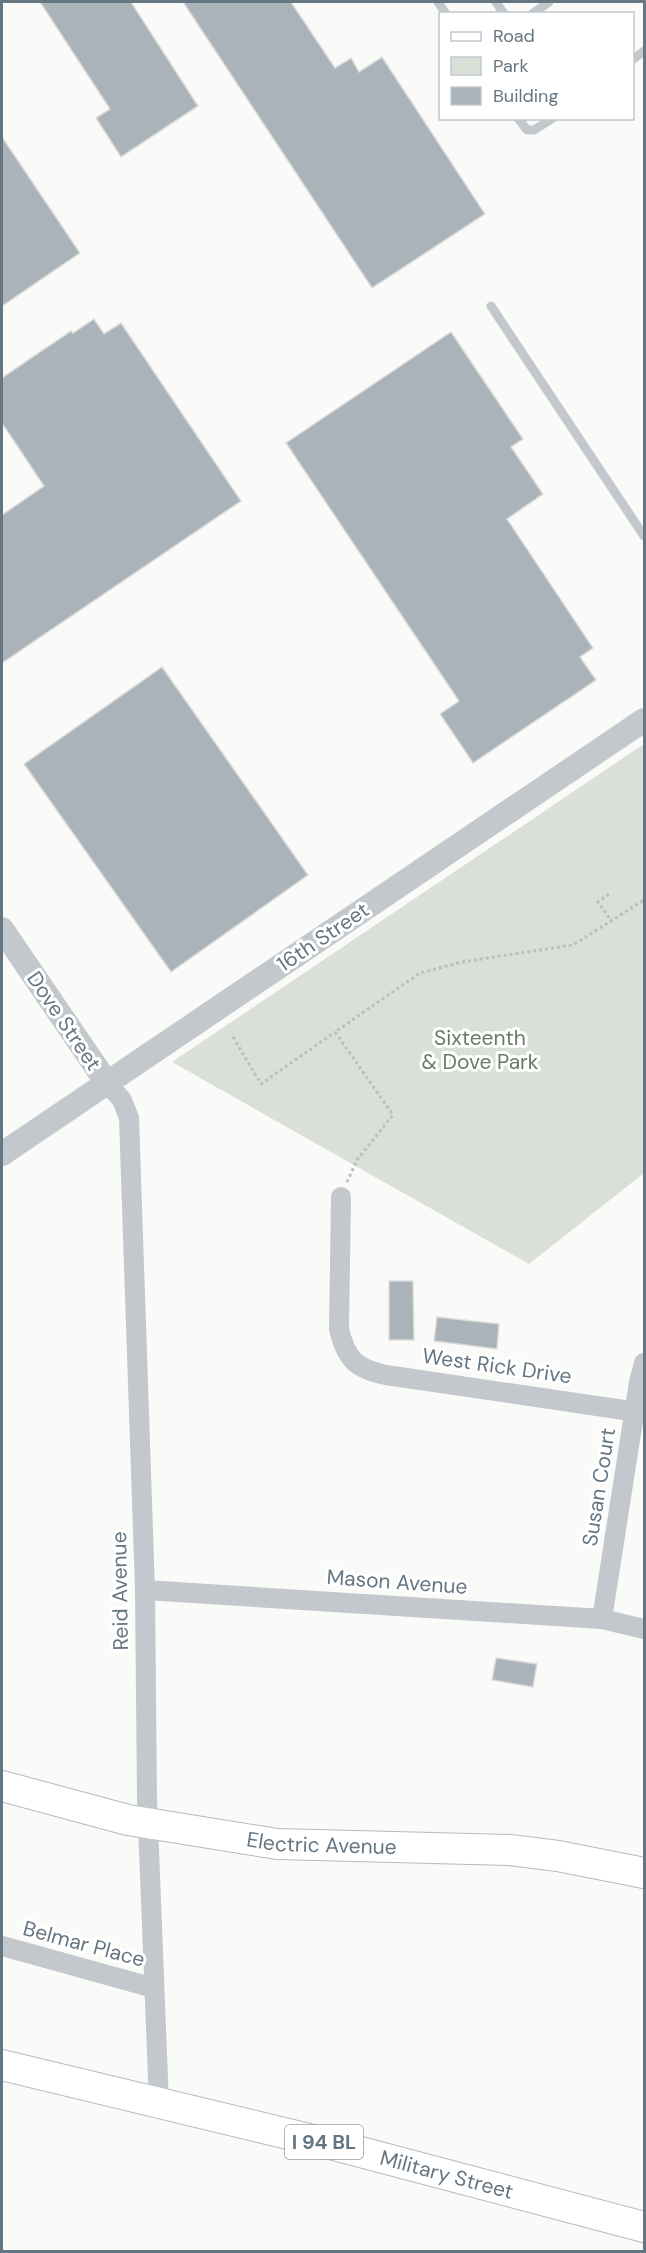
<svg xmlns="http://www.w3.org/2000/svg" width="646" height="2253" font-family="'DM Sans',sans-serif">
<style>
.green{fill:#dadfd7}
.building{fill:#aab3b9;stroke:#dcdcda;stroke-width:1.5}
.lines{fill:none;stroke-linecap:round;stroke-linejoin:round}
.primary-casing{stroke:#b5babe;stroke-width:32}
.path{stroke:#bbbfc2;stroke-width:3;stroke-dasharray:3 3;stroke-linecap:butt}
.service{stroke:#c3c8cc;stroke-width:9}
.minor{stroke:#c3c8cc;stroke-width:20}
.tertiary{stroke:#c3c8cc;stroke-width:24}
.primary{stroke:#fff;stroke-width:30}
.labels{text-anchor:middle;stroke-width:6;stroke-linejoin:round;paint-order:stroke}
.shield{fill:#fff;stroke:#939fa8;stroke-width:1.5}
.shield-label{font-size:20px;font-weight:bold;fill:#657683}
.street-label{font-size:21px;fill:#657683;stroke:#fff}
.park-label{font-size:21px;fill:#687a64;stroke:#fff}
</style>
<rect width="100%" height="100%" fill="#fafaf8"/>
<polygon class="green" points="644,744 644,1173 529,1264 172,1062"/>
<g class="building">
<polygon points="40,2 131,2 198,106 121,157 96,118 110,109"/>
<polygon points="183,2 291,2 335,68 351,58 359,72 382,57 485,214 372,288"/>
<polygon points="2,137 80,253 2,306"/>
<polygon points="94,319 104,334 121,323 241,501 2,663 2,515 44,486 2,423 2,378 71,331 73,333"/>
<polygon points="451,332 523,439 511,447 543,494 507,519 593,648 580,657 596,680 473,763 440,714 459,701 286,443"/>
<polygon points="162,667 308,875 171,972 24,764"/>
<polygon points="389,1281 413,1281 414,1340 389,1340"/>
<polygon points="437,1317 499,1324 497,1349 434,1341"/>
<polygon points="496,1658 537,1664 533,1687 492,1680"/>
</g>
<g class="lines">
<g class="primary-casing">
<g id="primary">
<path id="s1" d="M2 1786 128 1820 277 1844 510 1850 558 1856 644 1873"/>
<path id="s2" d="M2 2065 334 2145 644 2227"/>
</g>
</g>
<g class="path">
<polyline points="609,894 598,902 612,922"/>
<polyline points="233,1037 261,1084 335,1032"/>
<polyline points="347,1182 357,1160 393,1115 335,1032 420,973 462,962 573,945 644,900"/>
</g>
<g class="service">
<polyline points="438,2 446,14"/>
<polyline points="496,2 504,14"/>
<polyline points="532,14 549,2"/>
<polyline points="632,60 644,51"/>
<polyline points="518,118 527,130 534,130 553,118"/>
<polyline points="491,306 644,536"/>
</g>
<g class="minor">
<polyline points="107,1083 122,1100 129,1118 145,1590 147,1799 159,2104"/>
<path d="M341 1197 339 1329C346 1359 356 1369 386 1375L644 1413"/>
<polyline points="145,1590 602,1619 644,1629"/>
<polyline points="602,1619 639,1382 644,1363"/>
<polyline points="2,1946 154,1988"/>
</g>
<g class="tertiary">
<polyline points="2,929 107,1083"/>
<polyline points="2,1154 644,720"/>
</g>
<use href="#primary" class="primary"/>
</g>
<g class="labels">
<rect class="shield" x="285" y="2125" width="78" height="34" rx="4.5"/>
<g class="shield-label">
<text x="324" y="2149">I 94 BL</text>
</g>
<g class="street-label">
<text transform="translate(323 937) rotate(-34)" y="7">16th Street</text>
<text transform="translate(64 1021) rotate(56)" y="7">Dove Street</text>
<text transform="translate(497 1366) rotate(8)" y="7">West Rick Drive</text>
<text transform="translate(599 1487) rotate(-81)" y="7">Susan Court</text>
<text transform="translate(397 1582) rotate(4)" y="7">Mason Avenue</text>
<text transform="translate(120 1591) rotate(-91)" y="7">Reid Avenue</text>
<text dy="7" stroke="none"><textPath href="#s1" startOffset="326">Electric Avenue</textPath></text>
<text transform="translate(84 1944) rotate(15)" y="7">Belmar Place</text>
<text dy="7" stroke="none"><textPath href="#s2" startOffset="458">Military Street</textPath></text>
</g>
<g class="park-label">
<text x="480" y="1045">Sixteenth<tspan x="480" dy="24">&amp; Dove Park</tspan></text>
</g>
</g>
<rect width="646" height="2253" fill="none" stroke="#657683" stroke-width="6"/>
<rect x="439" y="12" width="195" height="108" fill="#ffffff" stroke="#c1c8cd" stroke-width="1.5"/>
<rect x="451" y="32" width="30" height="9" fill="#ffffff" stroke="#c1c8cd" stroke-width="1.5"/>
<text x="493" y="42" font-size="18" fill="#657683">Road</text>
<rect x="451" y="57" width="30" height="18" fill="#dadfd7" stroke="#c1c8cd" stroke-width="1.5"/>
<text x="493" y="72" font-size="18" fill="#657683">Park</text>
<rect x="451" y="87" width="30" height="18" fill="#aab3b9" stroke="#c1c8cd" stroke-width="1.5"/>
<text x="493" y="102" font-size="18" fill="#657683">Building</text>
</svg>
